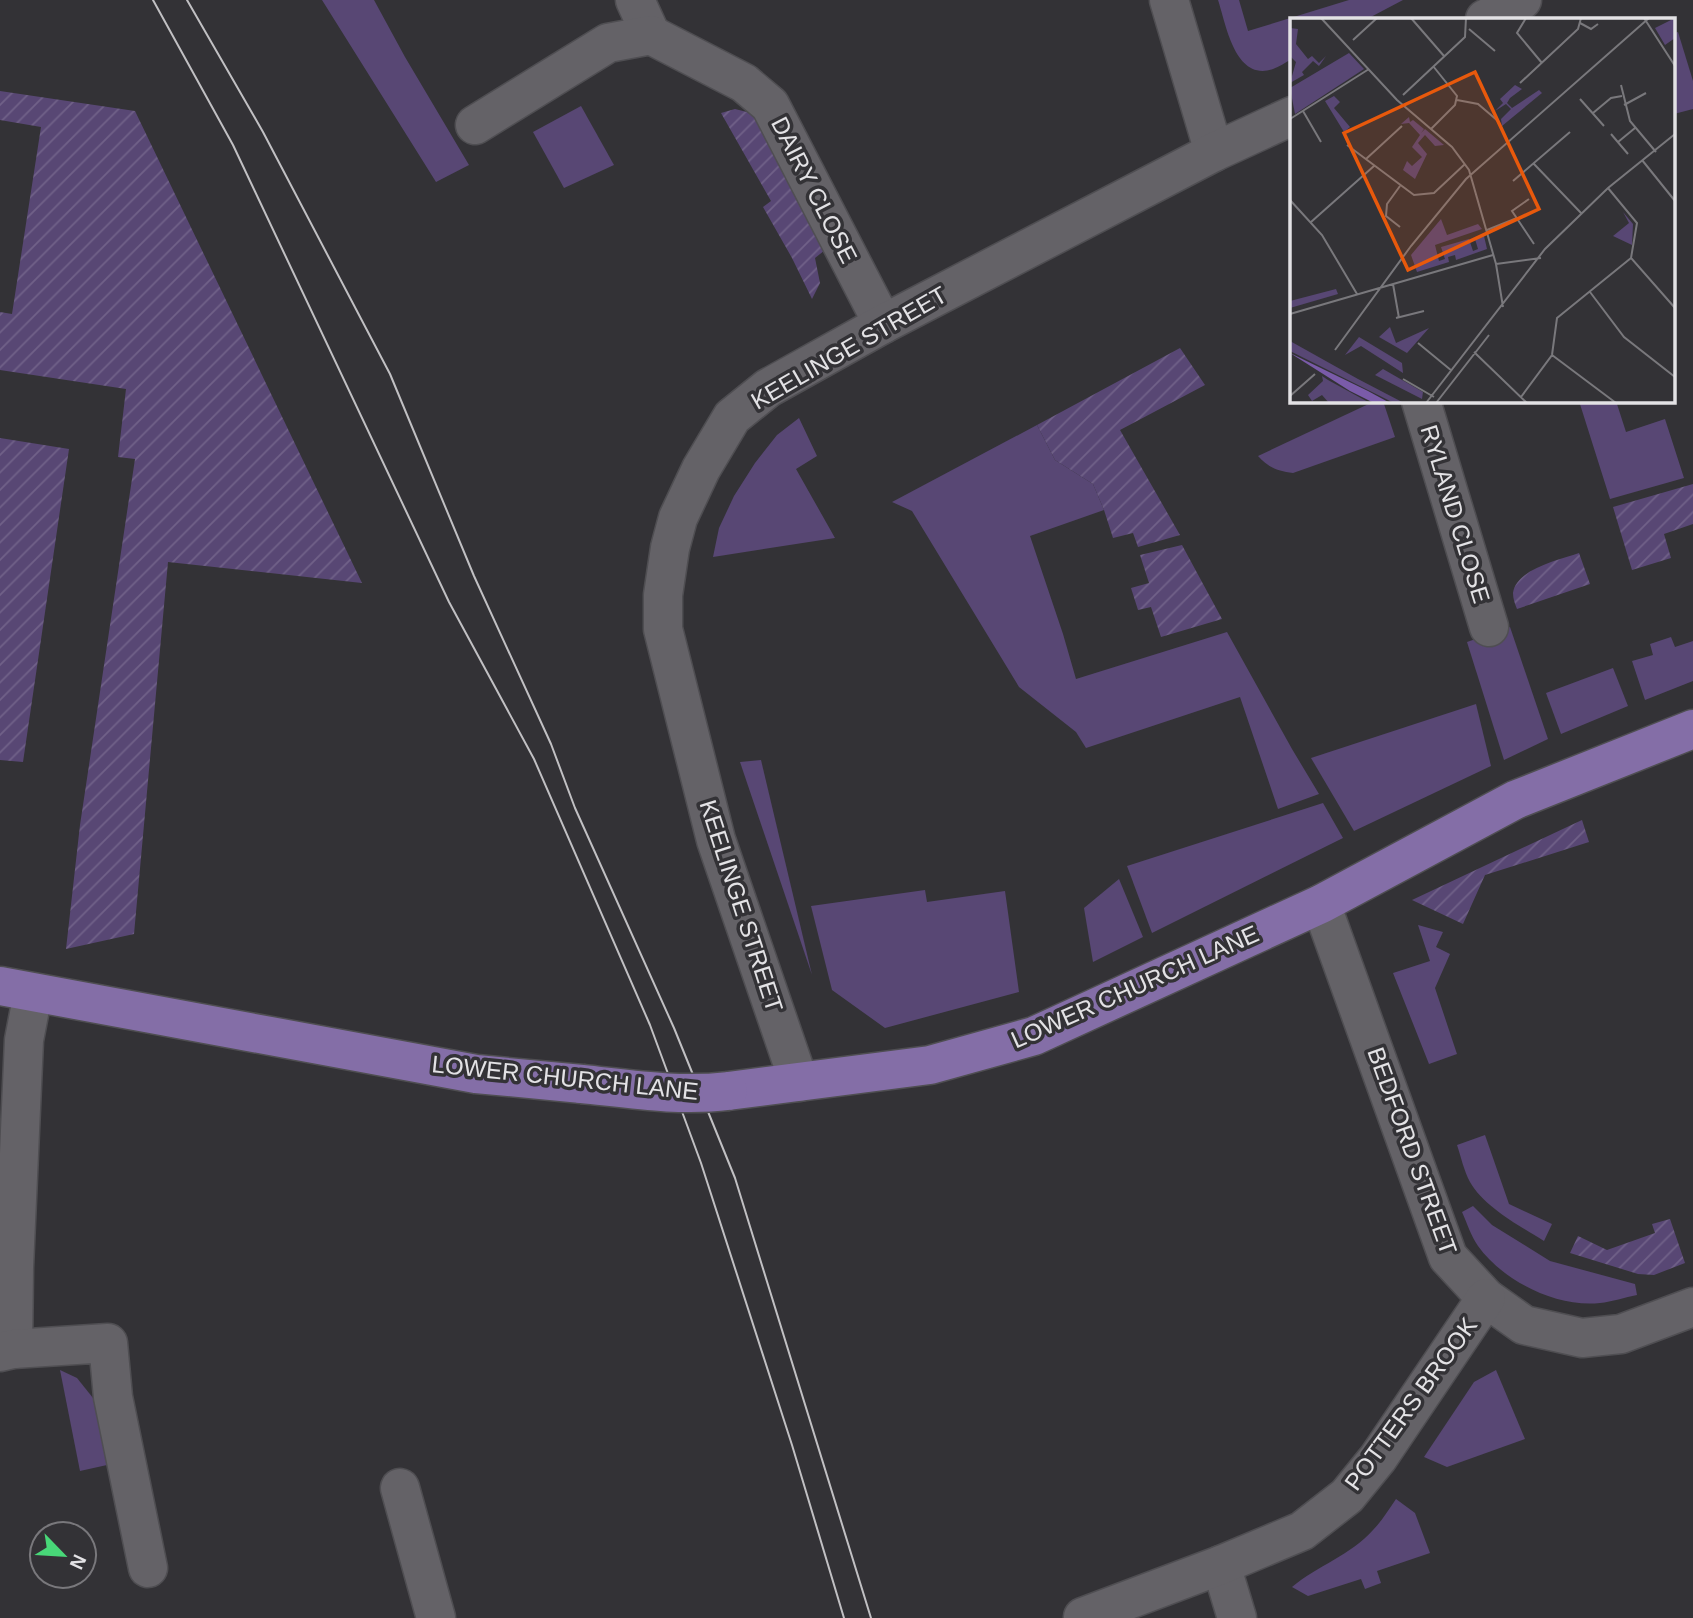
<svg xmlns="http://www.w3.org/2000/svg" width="1693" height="1618" font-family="Helvetica,sans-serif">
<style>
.grass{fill:#584774}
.garden{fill:url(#garden-furrows)}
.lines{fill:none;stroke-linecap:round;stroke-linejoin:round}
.minor-casing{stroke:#4f4e52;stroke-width:41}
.major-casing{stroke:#4f4e52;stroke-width:41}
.minor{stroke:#646267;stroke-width:38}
.major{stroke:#846ea7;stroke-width:38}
.tram{stroke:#c1c0c3;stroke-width:2}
.major-bridge-casing{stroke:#4f4e52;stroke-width:41;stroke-linecap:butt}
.major-bridge{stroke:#846ea7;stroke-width:38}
.labels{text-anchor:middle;stroke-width:7;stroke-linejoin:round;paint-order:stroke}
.street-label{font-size:24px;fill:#e3e2e5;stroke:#333236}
.inset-road{fill:none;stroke:#79787c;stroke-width:2}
.view{fill:#e8590c;fill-opacity:0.15;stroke:#e8590c;stroke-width:3.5}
.inset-edge{fill:none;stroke:#e3e2e5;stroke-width:3.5}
</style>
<defs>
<pattern id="garden-furrows" width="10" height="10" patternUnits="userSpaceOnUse" patternTransform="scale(1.75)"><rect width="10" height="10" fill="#584774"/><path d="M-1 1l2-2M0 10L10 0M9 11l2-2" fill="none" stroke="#706188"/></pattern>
</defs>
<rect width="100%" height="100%" fill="#333236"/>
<g class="grass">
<polygon points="322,0 374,0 405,57 469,165 436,182"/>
<path d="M1218 0H1239L1248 31 1349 0H1403L1367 19H1292V59C1286 62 1279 67 1273 69 1235 82 1226 24 1218 0Z"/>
<polygon points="1678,32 1693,81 1693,109 1674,114 1674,33"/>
<polygon points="581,106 614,165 564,188 533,132"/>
<path d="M1375 401H1383L1395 437 1293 473C1277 471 1269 468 1258 456Z"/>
<polygon points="1579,401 1616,401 1626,432 1665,419 1684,478 1610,499"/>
<polygon points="799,418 817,456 796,469 835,538 713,557 719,528 734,496 755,463 777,435"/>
<polygon points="1037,425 1055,460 1093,484 1104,510 1030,536 1063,634 1076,679 1227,632 1292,749 1319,794 1278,809 1240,697 1086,748 1076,732 1019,687 912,511 892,502"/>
<polygon points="1510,627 1548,739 1504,760 1467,642"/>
<polygon points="1671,637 1675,647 1693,641 1693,681 1645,700 1632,661 1653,655 1650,644"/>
<polygon points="1613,668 1628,706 1561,734 1546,693"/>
<polygon points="1476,704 1491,766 1354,831 1311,758"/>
<polygon points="761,760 812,975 740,762"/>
<polygon points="1323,803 1343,838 1152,933 1127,866"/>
<polygon points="1119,879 1143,937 1093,962 1084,908"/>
<polygon points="925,890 927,902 1005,891 1019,992 885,1028 832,990 811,906"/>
<polygon points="1418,925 1443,932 1436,947 1450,954 1435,988 1457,1054 1429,1064 1393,973 1430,961"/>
<path d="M1485 1135 1509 1204 1552 1224 1544 1241C1520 1226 1484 1207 1470 1182 1464 1171 1461 1157 1457 1145Z"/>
<path d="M1473 1206 1492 1225 1550 1261 1635 1284 1637 1295C1625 1297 1612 1302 1600 1303 1557 1308 1503 1281 1478 1246 1471 1236 1467 1223 1462 1212Z"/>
<polygon points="60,1370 77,1378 93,1398 107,1465 80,1471"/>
<polygon points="1496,1370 1525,1439 1447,1467 1424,1457 1474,1382"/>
<path d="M1396 1499 1415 1513 1430 1553 1377 1571 1381 1583 1365 1589 1361 1579 1308 1596 1292 1587C1317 1566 1351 1555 1373 1530 1382 1521 1389 1509 1396 1499Z"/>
</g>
<g class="garden">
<polygon points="0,91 135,111 362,583 168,562 134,934 66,949 80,825 135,459 118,457 126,389 0,370 0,312 12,314 41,127 0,120"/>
<polygon points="735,109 747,112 759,120 825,250 815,258 820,283 812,299 792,258 763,207 771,201 721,113"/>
<polygon points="1180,348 1205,385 1120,430 1180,535 1138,547 1133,533 1113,538 1104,510 1093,484 1055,460 1037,425"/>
<polygon points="0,438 69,449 23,762 0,760"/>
<polygon points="1693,484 1693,524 1664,534 1671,558 1632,570 1613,507"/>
<polygon points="1182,545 1222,619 1161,637 1151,607 1138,610 1131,588 1149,583 1140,555"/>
<path d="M1579 553 1590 584 1517 609C1515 604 1513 599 1513 593 1516 569 1559 560 1579 553Z"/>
<polygon points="1582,820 1589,842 1485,875 1463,924 1412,900"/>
<polygon points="1670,1219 1685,1263 1654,1275 1638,1274 1570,1253 1578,1236 1607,1250 1655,1233 1652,1224"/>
</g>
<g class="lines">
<g class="minor-casing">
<g id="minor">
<polyline points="635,0 651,35"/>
<polyline points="1169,0 1214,152"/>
<polyline points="1485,19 1522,0"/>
<polyline points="475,125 608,43 651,35 744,83 770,105 883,324"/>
<polyline points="1421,401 1489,627"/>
<polyline points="1321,904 1448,1257 1486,1298 1524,1325 1582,1338 1621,1334 1693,1307"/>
<polyline points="799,1082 716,840 663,629 663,595 670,548 678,518 701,469 732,417 768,388 883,324 1214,152 1292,116"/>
<polyline points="13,1349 14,1267 24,1040 33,993"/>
<polyline points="0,1352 13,1349 108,1343 113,1397 148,1568"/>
<polyline points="400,1488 436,1618"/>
<polyline points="1221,1565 1237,1618"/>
<polyline points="1083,1617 1221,1565 1302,1531 1347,1496 1378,1458 1486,1298"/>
</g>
</g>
<g class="major-casing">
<g id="major">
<polyline points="0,986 476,1074 582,1084"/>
<polyline points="728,1091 930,1065 1034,1036 1321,904 1515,800 1693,729"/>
</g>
</g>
<use href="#minor" class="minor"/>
<use href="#major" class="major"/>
<g class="tram">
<polyline points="153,0 233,145 449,602 534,759 650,1025 701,1163 792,1445 844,1618"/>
<polyline points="187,0 263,132 390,374 474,576 551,744 575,808 674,1028 735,1178 871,1618"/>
</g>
<g class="major-bridge-casing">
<path id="major-bridge" d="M582 1084C630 1089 679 1097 728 1091"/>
</g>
<use href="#major-bridge" class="major-bridge"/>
</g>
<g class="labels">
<g class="street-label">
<text transform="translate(814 190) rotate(63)" y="8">DAIRY CLOSE</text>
<text transform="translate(849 348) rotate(-30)" y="8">KEELINGE STREET</text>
<text transform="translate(1455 514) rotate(73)" y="8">RYLAND CLOSE</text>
<text transform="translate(741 906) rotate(72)" y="8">KEELINGE STREET</text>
<text transform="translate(1135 987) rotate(-24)" y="8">LOWER CHURCH LANE</text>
<text transform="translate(565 1078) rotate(6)" y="8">LOWER CHURCH LANE</text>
<text transform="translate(1412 1151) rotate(70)" y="8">BEDFORD STREET</text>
<text transform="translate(1411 1404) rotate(-54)" y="8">POTTERS BROOK</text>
</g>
</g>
<g transform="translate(1290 18)">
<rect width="385" height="385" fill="#333236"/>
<path d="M385 0V20L375 27 365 10ZM225 67 232 71 220 80 217 85 222 90 249 72 252 75 212 108 211 101 221 91 216 86 205 93 213 85 210 81ZM44 78 50 84 44 90 60 109 54 114 35 83ZM119 99 120 104 123 102 134 111 131 115 135 111 154 127 145 128 135 117 128 125 137 136 125 161 113 152 117 143 122 148 132 139 122 129 130 117 119 105 111 106ZM333 194 343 206 342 227 323 218 339 205ZM0 323 68 361 114 385H104L0 333ZM32 358 38 362 80 385H39L32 377 22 383 18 377 33 363Z" fill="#584774"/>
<path d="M46 271 48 276 0 290V283ZM100 309 106 325 139 310 117 335 89 319ZM69 319 112 345 113 355 71 328 55 337ZM93 351 133 374 132 381 85 357Z" fill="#584774"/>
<path d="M59 35 74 51 5 96 0 70Z" fill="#584774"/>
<path d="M0 10 8 11 6 26 18 41 22 38 29 45 36 38 29 48 23 43 12 54 14 57 0 65 6 44 0 38Z" fill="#584774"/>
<path d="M151 201 157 217 188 206 192 211 145 227 149 243 155 241 151 229 179 221 183 233 188 231 185 221 194 218 197 231 166 242 165 237 158 239 159 244 127 254 121 237Z" fill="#584774"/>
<path d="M0 335 78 373 100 385H84L60 373Z" fill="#7a5ba9"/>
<path class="inset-road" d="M31 0 107 82 162 129 179 152 206 246 213 289M121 0 154 38M236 0 227 15 252 45M354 0 385 48M290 5 301 11 308 6M179 11 205 33M63 22 87 0M230 65 288 11 291 0M331 67 340 103 366 134M113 77 175 19 176 0M290 81 314 108M167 82 188 86 208 103M334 87 356 75M13 93 31 124M303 95 321 80 332 78M0 101 79 51M141 111 165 87 167 78 143 48M321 116 338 136M328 124 345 110M57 127 124 177 144 175 175 146M76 141 112 108M352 142 385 183M244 146 292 196M223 163 280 114M318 170 347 205 341 240 385 290M239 181 222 193 244 226M0 182 32 217 67 276M21 204 84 148M110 209 96 198 97 186 110 168M197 212 227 200M206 246 251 240M103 266 109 300M300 274 334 319 385 359M0 296 203 237M106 300 134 293M128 325 162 353M45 332 121 228 176 161 359 0M184 334 237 385M262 337 326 385M113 361 144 379M0 378 25 356M231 379 262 337 267 300 341 240M136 385 255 231 318 170 385 116M146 385 199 317"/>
<path class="view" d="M185 54 249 191 118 252 54 115Z"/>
<rect width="385" height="385" class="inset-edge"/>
</g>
<g transform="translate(63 1555) rotate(115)"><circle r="33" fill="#333236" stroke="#79787c" stroke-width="2"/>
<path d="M0-5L12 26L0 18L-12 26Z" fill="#48d778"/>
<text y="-10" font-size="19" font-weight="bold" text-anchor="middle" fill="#e3e2e5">N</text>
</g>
</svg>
